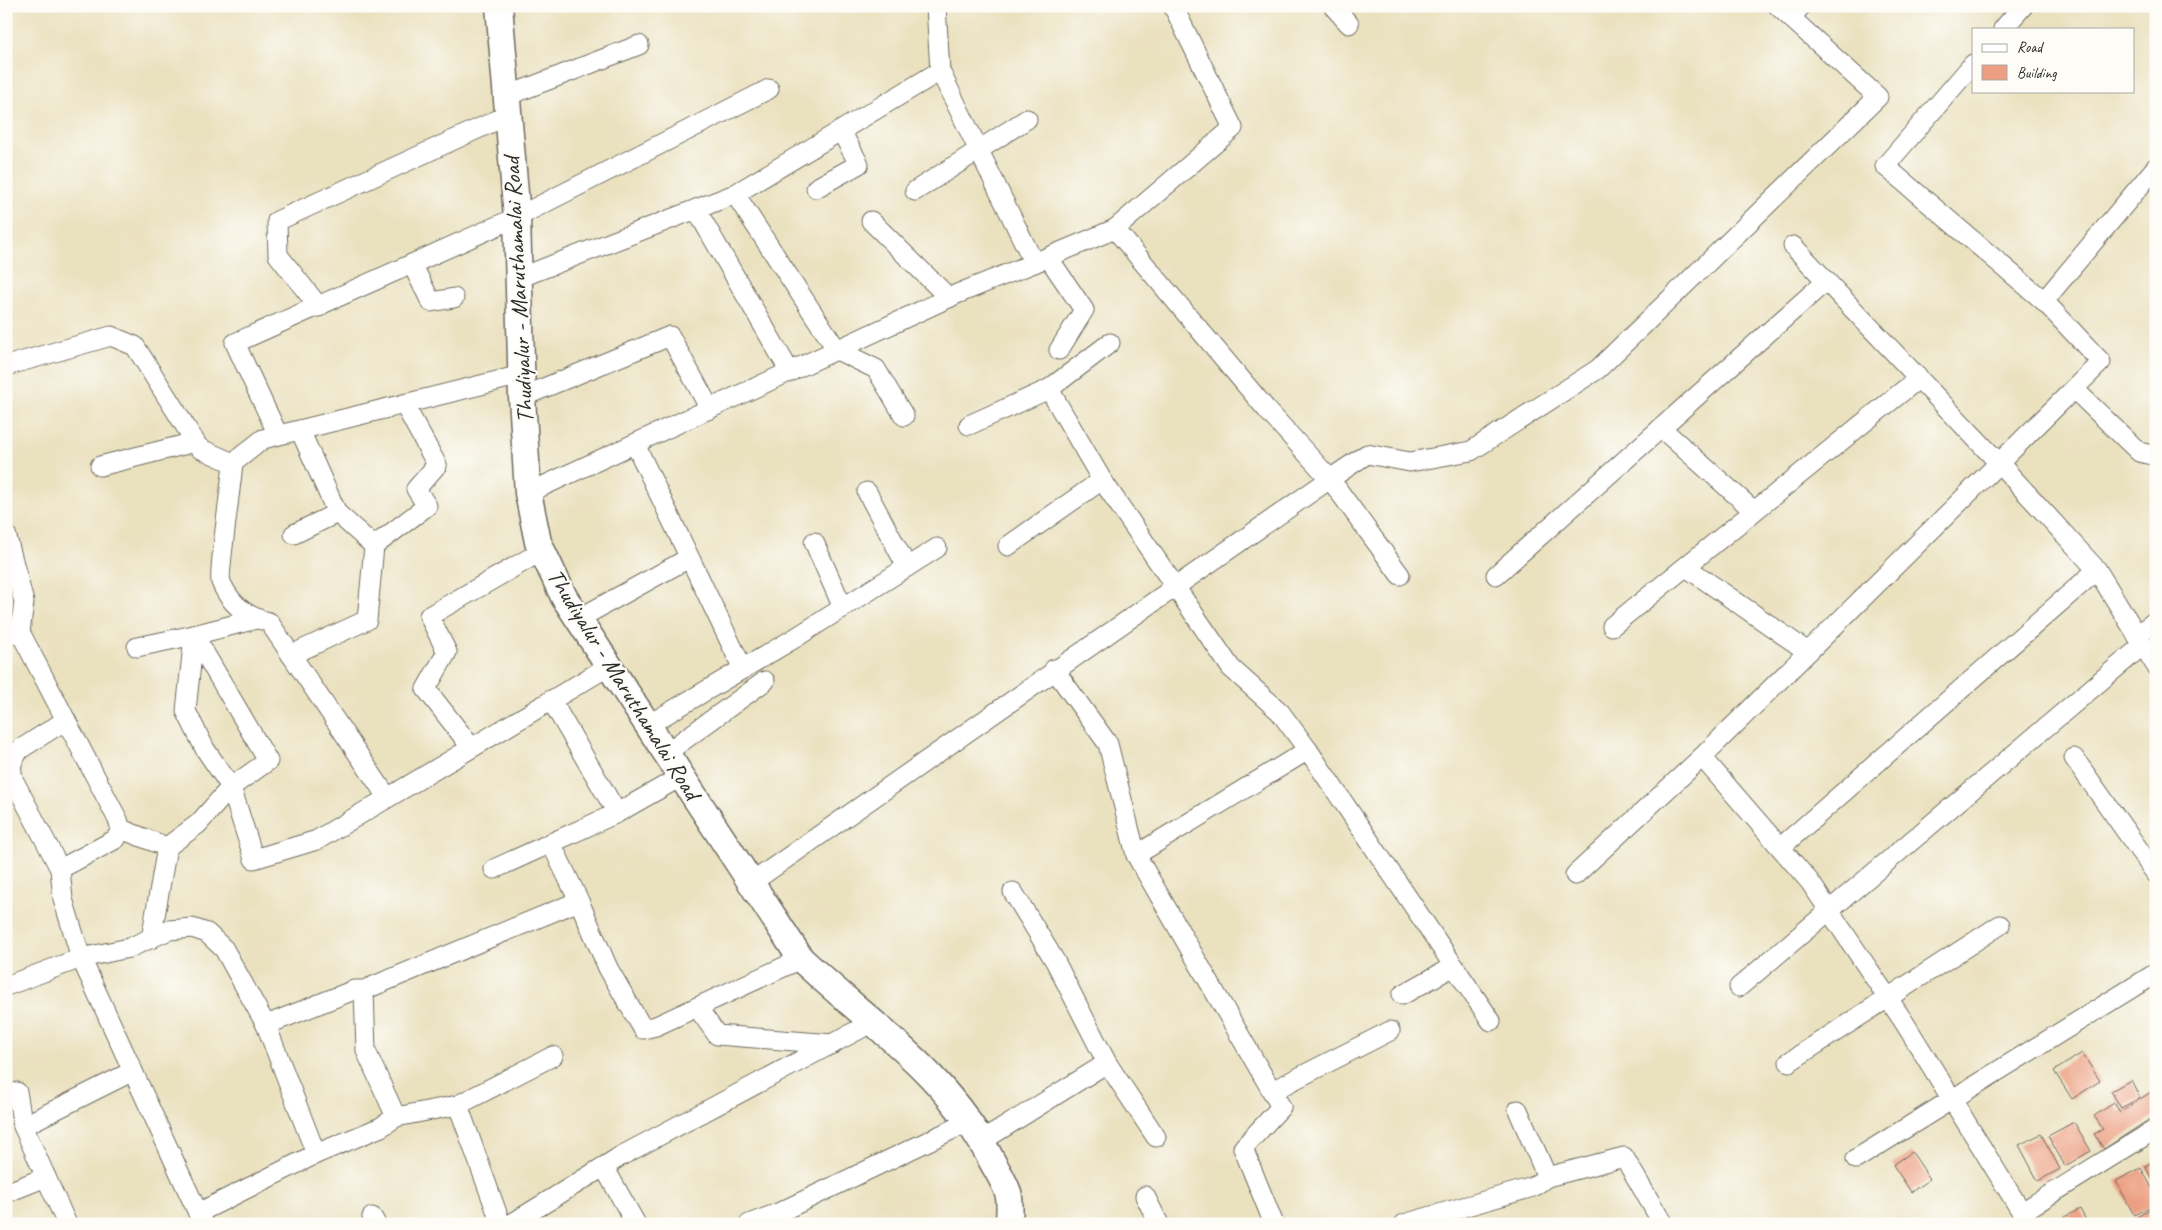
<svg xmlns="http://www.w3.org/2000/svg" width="2162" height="1230" font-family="Caveat,sans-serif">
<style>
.building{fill:#ec9f82}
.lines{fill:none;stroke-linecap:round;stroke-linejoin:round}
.minor-casing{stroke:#6e6b5f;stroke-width:21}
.secondary-casing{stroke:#6e6b5f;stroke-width:29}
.minor{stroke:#fff;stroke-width:19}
.secondary{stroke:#fff;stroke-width:26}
.labels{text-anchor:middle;stroke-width:4.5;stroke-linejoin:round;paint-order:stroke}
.street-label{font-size:24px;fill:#2b2b2b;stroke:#fdfcf7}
</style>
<rect width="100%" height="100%" fill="#fdfcf7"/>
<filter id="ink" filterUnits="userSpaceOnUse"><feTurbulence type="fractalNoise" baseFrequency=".02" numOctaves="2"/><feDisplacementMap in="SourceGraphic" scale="10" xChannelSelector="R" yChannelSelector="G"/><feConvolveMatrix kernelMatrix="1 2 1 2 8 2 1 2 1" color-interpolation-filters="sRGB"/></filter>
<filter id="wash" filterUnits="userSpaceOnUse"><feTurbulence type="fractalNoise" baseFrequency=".0096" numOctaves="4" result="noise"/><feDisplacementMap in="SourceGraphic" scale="20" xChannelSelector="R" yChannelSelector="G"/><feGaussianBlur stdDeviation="1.12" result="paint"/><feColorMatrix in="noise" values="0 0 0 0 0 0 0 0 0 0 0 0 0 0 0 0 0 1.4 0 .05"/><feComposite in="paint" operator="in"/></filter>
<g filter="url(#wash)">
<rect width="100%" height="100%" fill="#eae1bf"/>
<g id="blocks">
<g class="building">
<polygon points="2082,1053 2100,1081 2072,1099 2054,1071"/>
<polygon points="2131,1080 2140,1098 2121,1108 2111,1091"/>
<polygon points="2151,1092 2156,1100 2156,1115 2104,1149 2094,1134 2103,1129 2094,1116 2114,1103 2120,1112"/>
<polygon points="2074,1122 2091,1151 2065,1166 2048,1136"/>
<polygon points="2041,1134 2060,1169 2038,1181 2019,1145"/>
<polygon points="1912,1152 1930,1179 1911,1192 1893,1165"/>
<polygon points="2156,1160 2156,1186 2145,1166"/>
<polygon points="2141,1168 2156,1195 2156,1204 2134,1215 2116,1181"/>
<polygon points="2156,1205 2156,1220 2149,1224 2137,1224 2134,1219"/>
<polygon points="2080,1209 2088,1224 2057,1224 2056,1221"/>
</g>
</g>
</g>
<g filter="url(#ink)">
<use href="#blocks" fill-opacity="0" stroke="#6e6b5f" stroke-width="1"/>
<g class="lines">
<g class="minor-casing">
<g id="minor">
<polyline points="936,6 940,71"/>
<polyline points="1333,6 1349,24"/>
<polyline points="1778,6 1791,18 1801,6"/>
<polyline points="2003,29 2023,6"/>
<polyline points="1973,64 1885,166 2044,301"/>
<polyline points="507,96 639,45"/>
<polyline points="816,188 859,164 841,131"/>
<polyline points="915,191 1027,119"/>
<polyline points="735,194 837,350 876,369 904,416"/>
<polyline points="696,209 790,372"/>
<polyline points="871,221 949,298"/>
<polyline points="1115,229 1233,128 1173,6"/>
<polyline points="1793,246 1999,463 2097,570 2156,666"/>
<polyline points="1048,257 1084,310 1059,350"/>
<polyline points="412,264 431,302 454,298"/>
<polyline points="519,278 735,194 940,71 1034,263 957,294 528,493"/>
<polyline points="319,307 278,255 277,221 508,115"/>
<polyline points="6,366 111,336 135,346 199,448 233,463"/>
<polyline points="1049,389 1102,480 1231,668 1280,712 1308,750"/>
<polyline points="2074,389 2139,452 2156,456"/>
<polyline points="522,397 670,336 710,409"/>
<polyline points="969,425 1049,389 1110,343"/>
<polyline points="1661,428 1754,511"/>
<polyline points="278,435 235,343 517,217 769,89"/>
<polyline points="635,444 743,669"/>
<polyline points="100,466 195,442"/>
<polyline points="867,492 907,567"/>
<polyline points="6,534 24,602 20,632 6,636"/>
<polyline points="294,534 337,513"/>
<polyline points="814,542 843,608"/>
<polyline points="374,546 427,506 416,489 437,465 404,404"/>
<polyline points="1008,546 1102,480"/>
<polyline points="1686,567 1808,652"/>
<polyline points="1400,575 1330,479 1367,454 1410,462 1471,451 1598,369 1878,97 1791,18"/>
<polyline points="1496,575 1826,281"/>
<polyline points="578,619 689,558"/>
<polyline points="1612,626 1919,378"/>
<polyline points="20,632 118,820 121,829 116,839 60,869 63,899 81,958 203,1224"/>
<polyline points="2137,636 2156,620"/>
<polyline points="137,647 194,635 186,711 205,749 231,787 254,859 317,840 609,666"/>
<polyline points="291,655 367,620 374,546 337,513 300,430"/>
<polyline points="1054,669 1108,744 1136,855 1281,1107 1243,1148 1274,1224"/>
<polyline points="551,700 617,813"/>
<polyline points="648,725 795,638 937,548"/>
<polyline points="471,747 426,689 447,652 429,616 542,551"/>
<polyline points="666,753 765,681"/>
<polyline points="1702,757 1810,882 1904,1022 2029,1224"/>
<polyline points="2074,758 2156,874"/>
<path d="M387 797 269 622C247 617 230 604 221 582 218 574 232 479 233 463L263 439 521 375"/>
<polyline points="121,829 167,847"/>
<polyline points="551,843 579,901"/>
<polyline points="1781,847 2097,570"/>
<polyline points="1136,855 1308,750 1491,1021"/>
<polyline points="60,869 13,779 11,765 19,750 66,720"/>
<polyline points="494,869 617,813 682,776"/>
<polyline points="1575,875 1702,757 2101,362 2044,301 2156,167"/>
<polyline points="751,883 1330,479 1267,410 1115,229 1034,263"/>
<polyline points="1013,892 1055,961 1107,1063 1156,1137"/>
<polyline points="151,939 167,847 198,824 231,787 268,761 194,635 256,619"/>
<polyline points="6,986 81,958 129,948 169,930 192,928 207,933 224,949 266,1025 316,1154"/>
<polyline points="1739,987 2143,645"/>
<polyline points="364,990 366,1051 396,1117"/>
<polyline points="1402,995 1454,966"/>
<polyline points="697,1007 717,1035 833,1044"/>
<polyline points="266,1025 354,990 364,990 579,901 608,968 643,1029 656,1026 801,959"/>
<polyline points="1789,1062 2000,925"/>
<polyline points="1272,1091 1390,1031"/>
<polyline points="6,1096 17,1092 23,1126 67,1224"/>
<polyline points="458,1105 501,1224"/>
<polyline points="1518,1110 1547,1177"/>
<polyline points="23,1126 133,1071"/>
<polyline points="982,1141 1107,1063"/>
<polyline points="1856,1159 2156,973"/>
<polyline points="604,1167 636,1224"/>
<polyline points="6,1193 46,1177"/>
<polyline points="1145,1196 1159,1224"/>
<polyline points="2022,1212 2156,1129"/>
<polyline points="198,1213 316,1154 381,1127 396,1117 458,1105 553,1056"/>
<polyline points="372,1217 376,1224"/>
<polyline points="511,1224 621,1156 873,1022"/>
<polyline points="749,1224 778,1213 968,1122"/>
<polyline points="1404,1224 1533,1187 1547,1177 1624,1157 1663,1224"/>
</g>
</g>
<g class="secondary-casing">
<path id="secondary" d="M499 6 517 217 522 397 528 493 538 542 564 597 801 959C872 1026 947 1072 993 1163 998 1172 1005 1183 1008 1193 1011 1202 1009 1215 1009 1224"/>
</g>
<use href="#minor" class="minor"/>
<use href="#secondary" class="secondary"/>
</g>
</g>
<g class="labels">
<g class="street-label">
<text transform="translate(518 290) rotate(-93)" y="8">Thudiyalur - Maruthamalai Road</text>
<text transform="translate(624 684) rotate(58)" y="8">Thudiyalur - Maruthamalai Road</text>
</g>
</g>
<rect width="2162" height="1230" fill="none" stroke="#fdfcf7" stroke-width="25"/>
<rect x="1972" y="28" width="162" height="65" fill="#fdfcf7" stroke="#a9a8a5"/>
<rect x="1982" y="44" width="25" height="8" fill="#ffffff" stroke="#a9a8a5"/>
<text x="2017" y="52" font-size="15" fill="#2b2b2b">Road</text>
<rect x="1982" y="65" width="25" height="15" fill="#ec9f82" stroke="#a9a8a5"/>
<text x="2017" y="78" font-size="15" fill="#2b2b2b">Building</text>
</svg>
